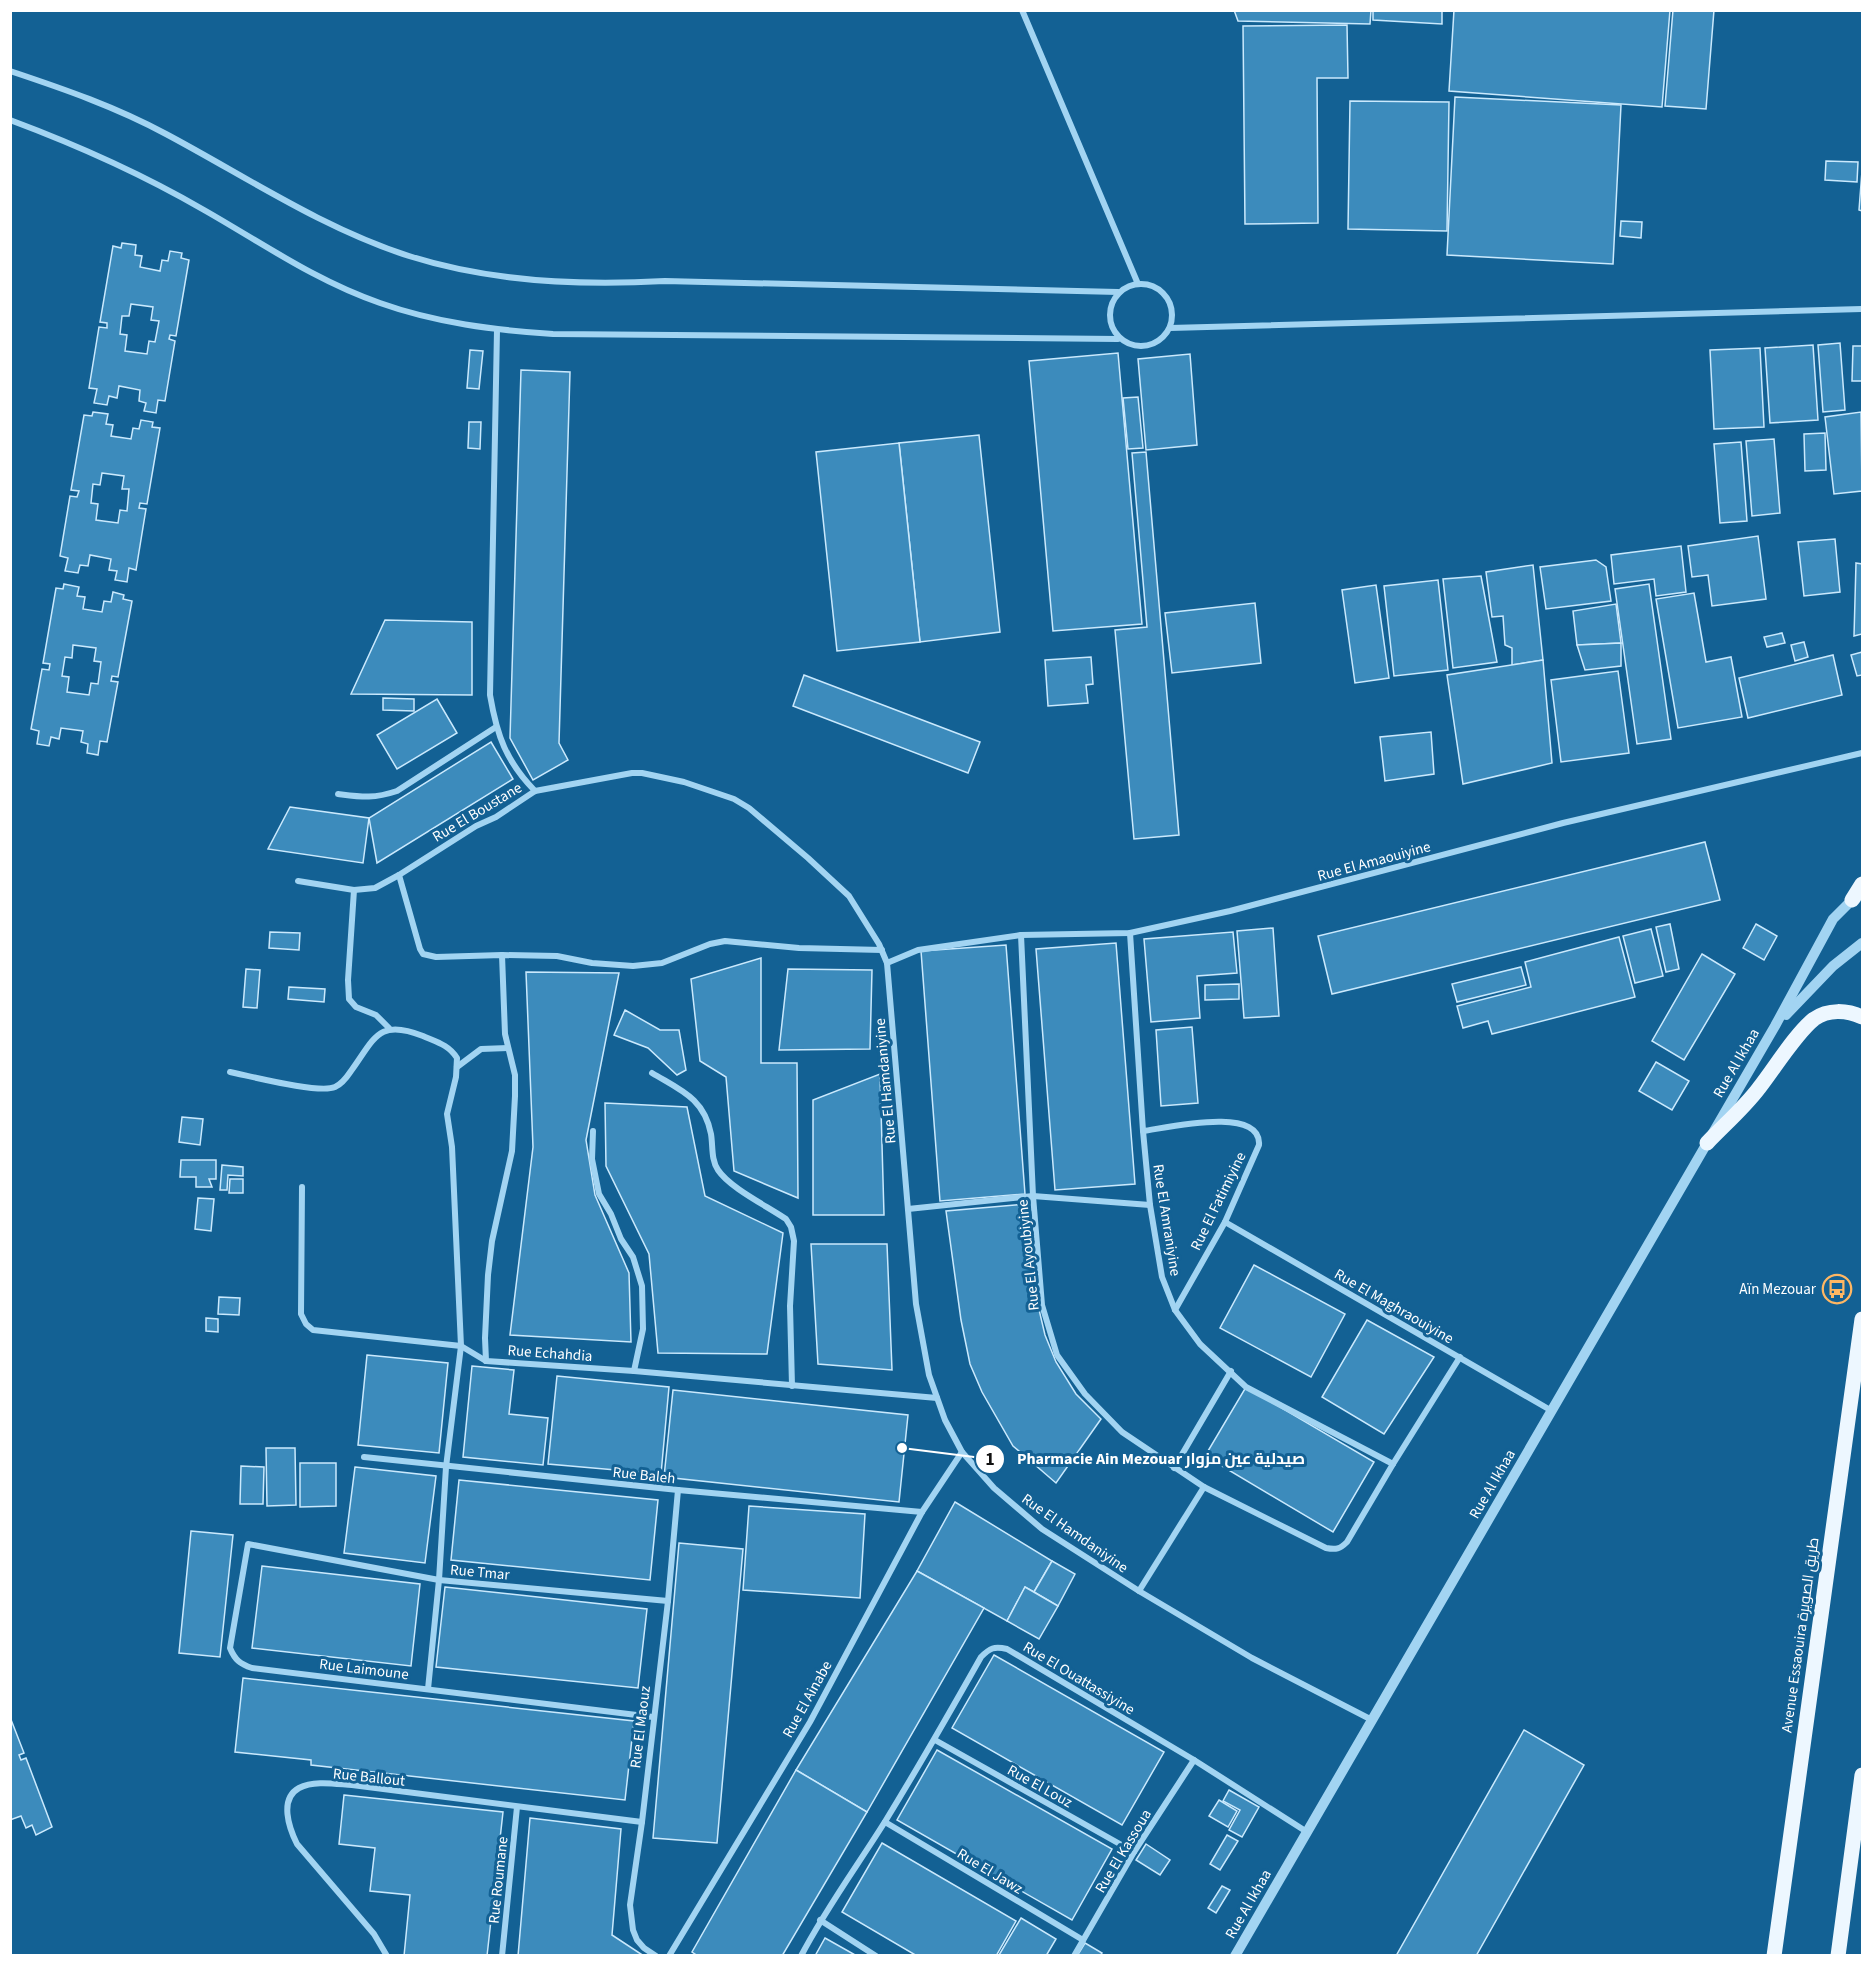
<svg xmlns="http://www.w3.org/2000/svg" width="1873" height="1966" font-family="'Source Sans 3',Cairo,sans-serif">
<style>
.building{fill:#3c8bbc;stroke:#cae9fd;stroke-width:1.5;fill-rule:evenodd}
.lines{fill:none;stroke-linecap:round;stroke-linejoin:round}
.minor{stroke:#a2d4f2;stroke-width:6}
.tertiary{stroke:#a2d4f2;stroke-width:10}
.primary{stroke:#edf7ff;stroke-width:15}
.labels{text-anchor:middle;stroke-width:6;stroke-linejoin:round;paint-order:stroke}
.street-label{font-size:15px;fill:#fff;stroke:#136194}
.poi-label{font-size:15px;fill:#fff;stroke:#136194;text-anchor:end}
.leader{fill:none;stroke:#fff;stroke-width:2}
.callout-dot{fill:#fff;stroke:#136194;stroke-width:2}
.mark-label{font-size:18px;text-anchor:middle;font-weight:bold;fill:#111}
.callout-label{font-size:16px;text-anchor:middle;font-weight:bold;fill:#fff;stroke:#136194;stroke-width:6;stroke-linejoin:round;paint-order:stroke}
</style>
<rect width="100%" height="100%" fill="#136194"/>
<g class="building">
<polygon points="1234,10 1371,10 1370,24 1238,21"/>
<polygon points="1373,10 1442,10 1442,24 1373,20"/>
<polygon points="1454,10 1670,10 1662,107 1449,91"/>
<polygon points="1673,10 1714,10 1706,109 1665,106"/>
<polygon points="1347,25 1348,78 1317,78 1318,223 1245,224 1243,26"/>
<polygon points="1455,97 1621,105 1613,264 1447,255"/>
<polygon points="1350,101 1449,102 1447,231 1348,229"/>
<polygon points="1826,161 1858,162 1857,182 1825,180"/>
<polygon points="1862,171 1862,211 1859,210"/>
<polygon points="1621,221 1642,222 1641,238 1620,236"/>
<path d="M122 243 136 245 135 255 142 256 140 267 160 271 162 260 168 261 170 251 182 253 181 258 189 260 176 336 170 335 169 339 175 341 165 401 158 400 156 413 144 411 146 403 139 401 140 390 119 386 117 398 109 396 107 405 94 403 97 389 89 388 99 327 107 328V323L100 322 113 246 121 248ZM131 304 153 307 151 320 159 321 155 342 149 341 147 354 125 351 127 335 120 334 122 316H129Z"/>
<polygon points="1840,343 1845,410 1823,412 1818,345"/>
<polygon points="1813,345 1818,420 1770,423 1765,348"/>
<polygon points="1853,346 1862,346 1862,381 1852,381"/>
<polygon points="1760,348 1764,427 1714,429 1710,350"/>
<polygon points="470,350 483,351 479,389 467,388"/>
<polygon points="1118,353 1142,624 1053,631 1029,361"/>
<polygon points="1190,354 1197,445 1146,450 1138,359"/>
<polygon points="521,370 570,372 559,743 568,760 533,780 510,738"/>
<polygon points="1138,397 1143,448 1128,449 1123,398"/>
<path d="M93 412 108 414 106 424 113 425 111 436 131 439 133 428 139 429 141 420 153 422 152 427 160 428 147 504 140 503 139 508 146 509 136 570 129 568 127 582 115 580 117 571 109 570 111 559 90 555 88 566 80 565 78 573 65 571 68 558 60 556 70 496 77 497 79 491 71 490 84 415 92 416ZM102 473 124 476 122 489H129L127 511 120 510 118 523 96 520 98 504 91 503 93 484 100 485Z"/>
<polygon points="1861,412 1862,491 1834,494 1825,417"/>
<polygon points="469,422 481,422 480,449 468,448"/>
<polygon points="1825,433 1826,470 1805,471 1804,434"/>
<polygon points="979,435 1000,632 920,642 899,443"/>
<polygon points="1774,439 1780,513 1752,516 1746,441"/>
<polygon points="1741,442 1747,521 1720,523 1714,444"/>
<polygon points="899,443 920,642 837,651 816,452"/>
<polygon points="1146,452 1179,835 1134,839 1115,630 1147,627 1132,453"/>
<polygon points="1758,536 1766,599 1712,606 1708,575 1692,577 1688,546"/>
<polygon points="1835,539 1840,592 1804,596 1798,542"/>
<polygon points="1681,546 1686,592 1656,596 1654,579 1614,584 1611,555"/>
<polygon points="1596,560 1606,567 1611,601 1546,609 1540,567"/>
<polygon points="1856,563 1862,564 1862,634 1854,636"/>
<polygon points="1533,565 1543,660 1512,665 1512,648 1505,645 1503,616 1492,617 1486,572"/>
<polygon points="1481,576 1497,662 1453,668 1443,579"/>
<polygon points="1438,580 1448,670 1394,676 1384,586"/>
<path d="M64 584 79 587 77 596 85 597 83 609 102 612 104 601 111 602 113 592 124 595 123 599 132 601 118 677 112 676 111 681 118 682 107 742 100 741 98 755 87 753 88 744 81 742 83 731 61 728 59 739 51 737 49 746 37 744 39 731 31 729 42 669 49 670 50 664 43 663 56 588 63 589ZM73 645 96 648 94 661 101 662 98 684 91 683 89 695 67 692 69 677 62 676 65 657 72 658Z"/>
<polygon points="1649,584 1671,739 1637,744 1615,589"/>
<polygon points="1376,585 1389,678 1355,683 1342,590"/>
<polygon points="1694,593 1706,662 1731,657 1742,717 1678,728 1656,599"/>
<polygon points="1255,603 1261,663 1172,673 1165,613"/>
<polygon points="1616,604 1621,643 1577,645 1573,611"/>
<polygon points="385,620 472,622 472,695 351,694"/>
<polygon points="1782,633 1785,643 1767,647 1764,637"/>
<polygon points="1804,642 1808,657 1795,661 1791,645"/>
<polygon points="1621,643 1621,666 1585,670 1577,645"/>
<polygon points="1862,652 1862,675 1857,676 1851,655"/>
<polygon points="1833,655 1842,695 1748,718 1739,678"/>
<polygon points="1091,657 1093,684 1086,685 1088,703 1048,706 1045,660"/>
<polygon points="1543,660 1552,763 1463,784 1447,675"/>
<polygon points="1618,671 1629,753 1561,762 1551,680"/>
<polygon points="804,675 980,742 968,773 793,706"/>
<polygon points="383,698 414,699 414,711 383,710"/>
<polygon points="437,699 457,733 397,769 377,735"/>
<polygon points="1431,732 1434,774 1385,781 1380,737"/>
<polygon points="491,742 513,779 377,863 369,818"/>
<polygon points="290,807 369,818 363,863 268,849"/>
<polygon points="1705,842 1720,900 1332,994 1318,936"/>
<polygon points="1670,924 1679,969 1666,972 1656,927"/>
<polygon points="1756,924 1777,936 1764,960 1743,948"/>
<polygon points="1273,928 1279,1016 1244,1018 1237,931"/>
<polygon points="1651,929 1663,976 1635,983 1623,936"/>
<polygon points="270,932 300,933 299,950 269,948"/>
<polygon points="1233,932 1237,973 1197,976 1200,1018 1151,1022 1144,939"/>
<polygon points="1619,937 1635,997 1492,1034 1488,1021 1463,1028 1457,1006 1531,987 1525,962"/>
<polygon points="1116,943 1135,1184 1055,1190 1036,949"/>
<polygon points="1006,945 1025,1194 940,1201 921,951"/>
<polygon points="1702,954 1735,974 1684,1060 1652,1041"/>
<polygon points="761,958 761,1063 797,1063 798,1198 734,1171 726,1077 700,1061 691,979"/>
<polygon points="1521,967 1526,985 1457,1002 1452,984"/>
<polygon points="246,969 260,970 257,1008 243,1007"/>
<polygon points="788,969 872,970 870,1049 779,1050"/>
<polygon points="526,972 619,973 586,1140 595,1195 629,1273 631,1342 510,1335 533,1147"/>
<polygon points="1239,984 1239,999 1205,1000 1205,985"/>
<polygon points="289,987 325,989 324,1002 288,999"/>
<polygon points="625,1010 660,1030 679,1030 686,1070 677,1075 648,1048 614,1035"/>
<polygon points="1192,1027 1198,1103 1161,1106 1156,1030"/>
<polygon points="1656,1062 1689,1081 1672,1110 1639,1091"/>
<polygon points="880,1074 884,1215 813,1215 813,1100"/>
<polygon points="605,1103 687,1107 705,1196 783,1233 767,1354 658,1353 649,1254 606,1166"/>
<polygon points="182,1117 203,1119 200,1145 179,1142"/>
<polygon points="181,1160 216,1160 216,1179 209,1179 212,1187 196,1187 196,1177 180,1177"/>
<polygon points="222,1165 243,1167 243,1176 228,1175 227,1190 220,1190"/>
<polygon points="230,1179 243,1179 243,1193 229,1193"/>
<polygon points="198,1198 214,1199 211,1231 195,1229"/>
<polygon points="1028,1204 1036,1297 1045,1335 1056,1362 1076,1394 1101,1419 1056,1483 1013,1446 982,1392 970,1364 961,1320 946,1211"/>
<polygon points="811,1244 887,1244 892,1370 818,1364"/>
<polygon points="1254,1265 1345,1314 1311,1377 1220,1328"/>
<polygon points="219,1297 240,1298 239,1315 218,1314"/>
<polygon points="206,1318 218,1319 218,1332 206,1331"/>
<polygon points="1367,1320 1434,1357 1384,1434 1322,1397"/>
<polygon points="367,1355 448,1363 439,1453 358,1445"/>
<polygon points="472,1366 514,1370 509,1414 548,1418 543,1465 463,1457"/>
<polygon points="557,1376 669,1387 661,1474 548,1464"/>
<polygon points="1246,1387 1374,1462 1333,1532 1205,1456"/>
<polygon points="673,1390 908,1415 899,1502 664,1477"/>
<polygon points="266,1448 295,1448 296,1505 267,1506"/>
<polygon points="300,1463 336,1463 336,1506 300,1507"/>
<polygon points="241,1466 264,1467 263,1504 240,1504"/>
<polygon points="355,1467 436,1476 425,1563 344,1553"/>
<polygon points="459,1480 658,1500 650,1580 451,1560"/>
<polygon points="955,1502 1052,1561 1034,1592 1025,1587 1007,1621 917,1571"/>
<polygon points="749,1506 865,1514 860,1598 743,1590"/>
<polygon points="191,1531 233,1535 220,1657 179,1653"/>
<polygon points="679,1543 743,1549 717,1843 653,1838"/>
<polygon points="1052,1561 1075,1574 1058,1606 1034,1592"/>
<polygon points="262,1566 420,1584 411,1666 252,1648"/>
<polygon points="917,1571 984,1608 867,1812 796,1770"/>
<polygon points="445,1587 647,1609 638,1688 436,1667"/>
<polygon points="1025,1587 1058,1606 1039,1639 1007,1621"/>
<polygon points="994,1655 1164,1752 1122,1825 952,1728"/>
<polygon points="243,1678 634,1721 625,1800 311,1765 311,1760 235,1752"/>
<polygon points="10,1717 24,1753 19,1755 21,1760 26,1758 52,1827 36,1835 32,1825 26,1828 21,1816 10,1820"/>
<polygon points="1524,1730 1584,1765 1476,1956 1396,1956"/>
<polygon points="937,1750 1112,1849 1072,1920 897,1820"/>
<polygon points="796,1770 867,1812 782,1956 698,1956 692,1952"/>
<polygon points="1229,1790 1259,1807 1242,1837 1229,1830 1240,1810 1223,1801"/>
<polygon points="344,1795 503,1812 487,1956 404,1956 410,1895 370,1891 375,1848 339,1844"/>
<polygon points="1219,1800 1237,1811 1228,1827 1209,1816"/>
<polygon points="530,1818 621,1829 612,1935 644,1956 518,1956"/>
<polygon points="1227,1835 1238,1841 1220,1870 1210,1864"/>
<polygon points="882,1843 1016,1921 996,1956 917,1956 842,1912"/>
<polygon points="1146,1844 1170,1860 1160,1875 1136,1860"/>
<polygon points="1222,1886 1230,1890 1216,1913 1208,1908"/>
<polygon points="1021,1918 1056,1939 1046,1956 999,1955"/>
<polygon points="825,1938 857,1956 815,1956"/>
<polygon points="1085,1943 1102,1953 1100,1956 1077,1956"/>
</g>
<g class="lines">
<g class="minor">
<polyline points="1022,10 1138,284"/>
<path d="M10 71C64 89 116 107 166 134 245 176 322 228 409 256 491 282 580 286 665 281L1118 292"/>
<path d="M10 120C77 145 142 174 204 210 262 243 316 281 380 303 436 323 494 330 553 334L1118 339"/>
<circle cx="1141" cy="315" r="31"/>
<polyline points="1170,328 1862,309"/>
<path d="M497 330 490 695C497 736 506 761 535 791"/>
<path d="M338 794C362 797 373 799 397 791L496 727"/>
<polyline points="399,875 420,949 423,954 436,957 502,955 557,956 592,963 633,966 662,963 710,944 725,941 799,948 882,950"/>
<polyline points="298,881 354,890 375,888 399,875 476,826 496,817 535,791 632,773 642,773 684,782 734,799 749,808 808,858 849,896 879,944 887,963 916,1304 929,1375 945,1420 962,1452 994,1488 1042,1529 1139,1591 1252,1658 1372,1720"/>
<polyline points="354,890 348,980 349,999 356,1007 376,1015 389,1028"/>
<polyline points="1130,933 1143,1131 1150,1205 1162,1277 1175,1310 1200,1344 1246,1387 1393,1464"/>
<path d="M1021 935 1033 1196 1042 1305 1057 1355 1085 1394 1122 1432 1204 1487 1326 1548C1336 1550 1340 1549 1347 1542L1393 1464 1460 1357"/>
<polyline points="887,963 918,950 1021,935 1130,933 1230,911 1563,823 1862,753"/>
<polyline points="457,1067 481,1049 508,1048"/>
<path d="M230 1072C250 1076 319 1094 335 1087 342 1084 347 1077 351 1071 375 1038 378 1018 423 1036 437 1042 449 1045 457 1058L456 1077 447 1114 452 1147 461 1346 446 1467 439 1580 428 1689"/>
<path d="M652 1073C680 1090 704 1098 711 1134 713 1146 711 1160 718 1170 730 1188 767 1206 786 1219L791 1227 794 1241 790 1306 792 1386"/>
<polyline points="593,1131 592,1159 599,1194 611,1214 621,1239 633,1257 642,1286 643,1329 634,1371"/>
<path d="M1143 1131C1166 1128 1262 1105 1259 1145L1225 1222 1175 1310"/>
<polyline points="302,1187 301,1314 306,1324 313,1330 461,1346 486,1361 634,1371 937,1398"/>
<polyline points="908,1209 1033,1196 1150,1205"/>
<polyline points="1225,1222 1552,1411"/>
<polyline points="486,1361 485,1338 488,1275 492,1241 512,1151 515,1096 515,1075 505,1034 502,955"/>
<polyline points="364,1457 678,1490 922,1512"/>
<polyline points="1174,1468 1231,1371"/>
<polyline points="1139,1591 1204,1487"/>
<path d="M653 1717 252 1668C240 1664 235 1660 230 1648L248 1544 439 1580 668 1601"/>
<polyline points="935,1740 1134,1852"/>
<polyline points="885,1822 1083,1940"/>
<polyline points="820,1920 876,1956"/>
<path d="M387 1956 374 1934 297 1844C289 1828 279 1799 299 1788 314 1780 336 1784 352 1785L642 1822"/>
<polyline points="502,1956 517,1807"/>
<polyline points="656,1956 644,1948 637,1940 633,1930 630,1905 642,1822 668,1601 678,1490"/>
<polyline points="669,1956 810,1722 922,1512 962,1452"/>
<path d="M801 1956C826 1908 858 1865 886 1820 919 1766 950 1712 981 1657 990 1648 994 1646 1007 1649L1194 1760 1307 1832"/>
<polyline points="1074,1956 1134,1852 1194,1760"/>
</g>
<g class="tertiary">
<polyline points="1786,1015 1833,966 1862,943"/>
<polyline points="1235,1956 1775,1026 1833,919 1852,900 1856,899"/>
</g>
<g class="primary">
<polyline points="1852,900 1862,884"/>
<path d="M1707 1143C1724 1125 1744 1108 1759 1088 1774 1069 1796 1033 1814 1019 1828 1009 1847 1010 1862 1017"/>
<polyline points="1774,1956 1862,1319"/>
<polyline points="1838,1956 1862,1775"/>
</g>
</g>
<defs>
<g id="bus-ring" transform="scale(1.5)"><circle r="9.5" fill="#136194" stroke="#ffb763" stroke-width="1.5"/><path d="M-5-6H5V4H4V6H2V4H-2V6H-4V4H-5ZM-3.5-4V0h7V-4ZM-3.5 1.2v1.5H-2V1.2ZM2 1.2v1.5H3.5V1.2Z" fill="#ffb763"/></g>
</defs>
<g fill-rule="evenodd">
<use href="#bus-ring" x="1837" y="1289"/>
</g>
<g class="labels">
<g class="street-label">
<text transform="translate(477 812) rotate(-31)" y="5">Rue El Boustane</text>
<text transform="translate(1374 861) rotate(-15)" y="5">Rue El Amaouiyine</text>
<text transform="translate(1736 1063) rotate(-60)" y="5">Rue Al Ikhaa</text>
<text transform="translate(885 1081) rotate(-95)" y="5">Rue El Hamdaniyine</text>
<text transform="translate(1218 1201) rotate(-64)" y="5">Rue El Fatimiyine</text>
<text transform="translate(1167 1220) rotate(81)" y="5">Rue El Amraniyine</text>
<text transform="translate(1028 1255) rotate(-96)" y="5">Rue El Ayoubiyine</text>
<text transform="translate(1394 1306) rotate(30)" y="5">Rue El Maghraouiyine</text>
<text transform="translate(550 1353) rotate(4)" y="5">Rue Echahdia</text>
<text transform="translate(644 1475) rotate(6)" y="5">Rue Baleh</text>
<text transform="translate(1492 1484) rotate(-60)" y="5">Rue Al Ikhaa</text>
<text transform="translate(1075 1533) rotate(35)" y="5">Rue El Hamdaniyine</text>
<text transform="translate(480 1572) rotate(5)" y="5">Rue Tmar</text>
<text transform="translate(1800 1635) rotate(-82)" y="5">Avenue Essaouira طريق الصويرة</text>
<text transform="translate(364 1669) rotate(7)" y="5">Rue Laimoune</text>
<text transform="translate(1079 1678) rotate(31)" y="5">Rue El Ouattassiyine</text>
<text transform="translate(807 1699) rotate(-61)" y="5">Rue El Ainabe</text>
<text transform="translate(640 1727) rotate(-83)" y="5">Rue El Maouz</text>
<text transform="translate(369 1777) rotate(6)" y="5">Rue Ballout</text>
<text transform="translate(1040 1786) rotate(29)" y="5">Rue El Louz</text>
<text transform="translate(1123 1851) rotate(-59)" y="5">Rue El Kassoua</text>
<text transform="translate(990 1871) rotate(31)" y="5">Rue El Jawz</text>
<text transform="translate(498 1880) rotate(-84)" y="5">Rue Roumane</text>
<text transform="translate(1248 1904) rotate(-60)" y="5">Rue Al Ikhaa</text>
</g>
<g class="poi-label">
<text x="1816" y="1294">Aïn Mezouar</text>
</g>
</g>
<path class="leader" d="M902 1448L990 1459"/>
<g class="callout-dot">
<circle cx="902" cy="1448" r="6"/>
<circle cx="990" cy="1459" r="15"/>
</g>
<g class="mark-label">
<text x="990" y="1465">1</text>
</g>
<g class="callout-label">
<text x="1161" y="1464">Pharmacie Ain Mezouar صيدلية عين مزوار</text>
</g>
<rect width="1873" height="1966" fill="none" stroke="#ffffff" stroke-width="24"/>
</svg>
